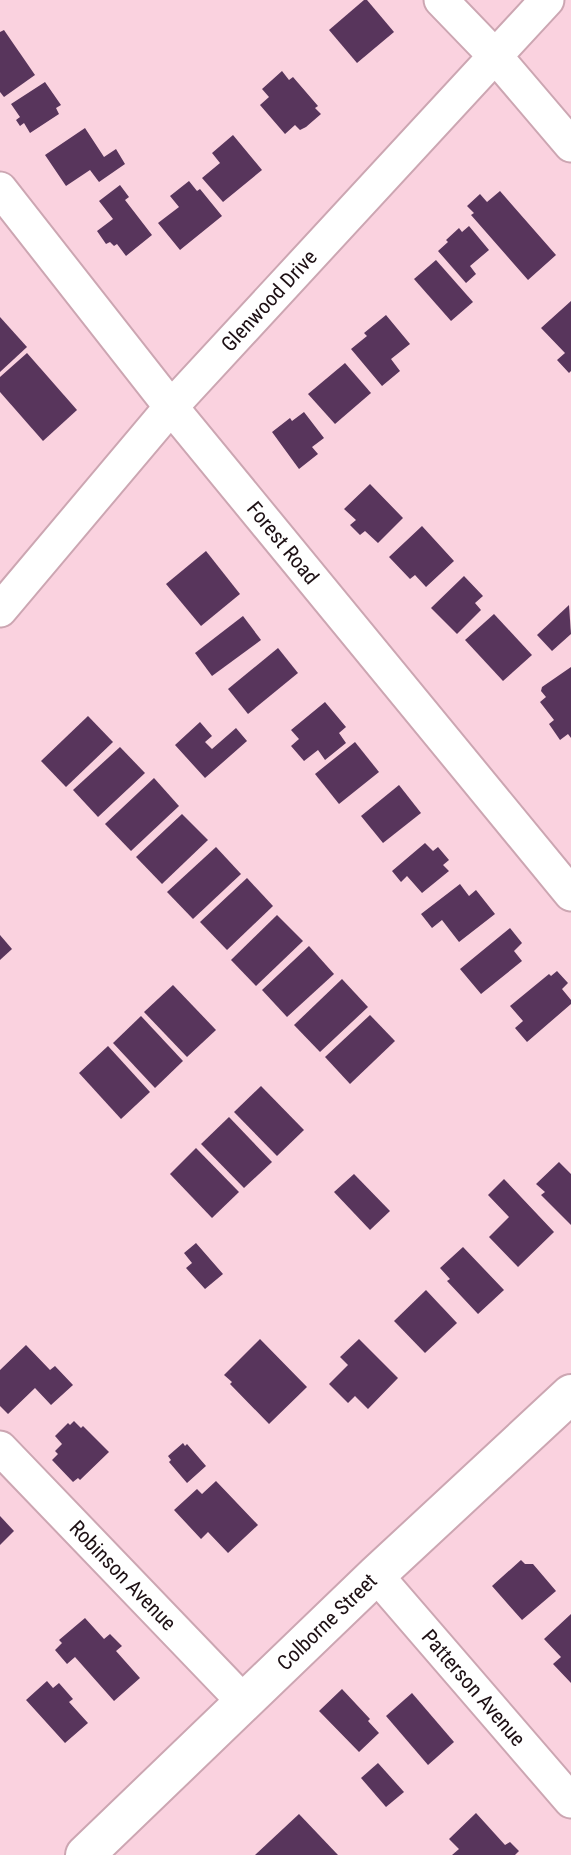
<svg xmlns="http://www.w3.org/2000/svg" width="571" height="1855" font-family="'Roboto Condensed',sans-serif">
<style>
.building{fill:#58355c}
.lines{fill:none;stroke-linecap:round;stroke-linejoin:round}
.minor-casing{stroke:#cca6b2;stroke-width:37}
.major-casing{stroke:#cca6b2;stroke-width:42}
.minor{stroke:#fff;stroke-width:33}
.major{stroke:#fff;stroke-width:38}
.labels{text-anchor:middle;stroke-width:7;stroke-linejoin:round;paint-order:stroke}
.street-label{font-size:21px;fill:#1d1014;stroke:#fde4ec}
</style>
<rect width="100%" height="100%" fill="#fad2df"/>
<g class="building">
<polygon points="364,0 367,0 394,32 357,63 329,30"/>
<polygon points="4,30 35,75 4,97 0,92 0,32"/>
<polygon points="282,71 289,80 293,77 318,106 315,108 321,114 306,127 300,130 295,125 285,134 260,105 269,97 262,89"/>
<polygon points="45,82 61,105 56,108 59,114 30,133 24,123 20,126 16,120 20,117 11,104"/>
<polygon points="85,128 104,157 116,149 125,164 99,182 90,170 66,186 45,155"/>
<polygon points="233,135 262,170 223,202 202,178 220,163 212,153"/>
<polygon points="189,181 197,191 200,189 222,216 180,250 158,223 179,207 170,196"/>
<polygon points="120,185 129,197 125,200 152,235 126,256 117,244 114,246 110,242 106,244 97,231 113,219 99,201"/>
<polygon points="500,191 556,255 528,280 471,215 474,213 467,206 480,194 487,202"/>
<polygon points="469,226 489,250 470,266 476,274 466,283 438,251 448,242 446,240 459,228 462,232"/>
<polygon points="436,260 473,302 451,321 414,279"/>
<polygon points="571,301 571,371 569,373 557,360 565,353 541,328"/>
<polygon points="386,315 410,344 391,359 400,371 382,386 351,349 367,336 364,333"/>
<polygon points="0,317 27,347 0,372"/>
<polygon points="27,353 77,410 43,441 0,392 0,377"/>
<polygon points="345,363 371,393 335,424 308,394"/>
<polygon points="304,412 324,438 312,447 318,454 299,469 272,432 290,418 292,421"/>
<polygon points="370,484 403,518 378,543 365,531 360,535 350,525 356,520 344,509"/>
<polygon points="422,526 454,561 426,587 415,575 410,579 389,557"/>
<polygon points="206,551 240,594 201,626 166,584"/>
<polygon points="464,576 483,596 475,603 481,610 457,634 431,608"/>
<polygon points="569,605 571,634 552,651 537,635"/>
<polygon points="494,614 532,655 503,681 465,640"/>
<polygon points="243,616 261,640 212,676 195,653"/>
<polygon points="278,648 298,673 248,714 228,689"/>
<polygon points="571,667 571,738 568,734 560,740 549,724 554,720 540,702 546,697 541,691 542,687"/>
<polygon points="325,702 346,727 339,733 346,743 325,760 318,750 304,761 291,746 299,739 291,730"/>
<polygon points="88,716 113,742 66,787 41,761"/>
<polygon points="200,722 212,736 205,742 212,749 236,728 247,741 205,778 175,745"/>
<polygon points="355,742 379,772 339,804 315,774"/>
<polygon points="120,747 145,773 98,817 73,790"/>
<polygon points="154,778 179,806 131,851 105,824"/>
<polygon points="399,785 421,813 383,843 361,816"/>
<polygon points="182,814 208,840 162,884 136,857"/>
<polygon points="425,843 433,851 438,847 449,860 443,865 449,871 422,893 407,876 401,882 392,871"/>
<polygon points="216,847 241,874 193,919 167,892"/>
<polygon points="247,878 273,906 227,950 200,922"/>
<polygon points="460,884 469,896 476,890 495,914 459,942 442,920 432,928 421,914"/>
<polygon points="277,915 303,941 256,986 231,960"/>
<polygon points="510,928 522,943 514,951 522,961 481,994 460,969"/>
<polygon points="0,935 12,949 0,960"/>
<polygon points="309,946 334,974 287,1017 262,990"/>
<polygon points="557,971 568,983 562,989 571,1000 571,1004 527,1042 515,1028 523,1021 510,1006 549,974 551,976"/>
<polygon points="342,979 368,1007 320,1052 294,1025"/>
<polygon points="173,985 216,1030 187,1057 144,1012"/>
<polygon points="370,1015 395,1041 350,1084 325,1057"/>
<polygon points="141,1016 183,1061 155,1088 113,1043"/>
<polygon points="108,1046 150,1092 121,1119 79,1073"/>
<polygon points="261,1086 304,1130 277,1156 234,1112"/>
<polygon points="229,1117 272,1162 244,1188 201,1144"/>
<polygon points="196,1148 239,1192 212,1218 170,1174"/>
<polygon points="559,1162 571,1174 571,1225 541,1195 545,1192 536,1184"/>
<polygon points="354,1174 390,1211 370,1230 334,1192"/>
<polygon points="504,1179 554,1232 518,1267 489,1237 509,1217 488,1195"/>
<polygon points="196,1243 223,1274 205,1289 186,1268 192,1263 184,1253"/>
<polygon points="463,1247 504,1290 478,1314 447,1281 450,1279 440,1268"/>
<polygon points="426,1290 457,1323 425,1353 394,1321"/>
<polygon points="260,1339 307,1387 269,1424 230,1384 232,1382 224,1375"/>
<polygon points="359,1339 398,1378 368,1409 355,1396 348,1403 329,1384 348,1365 340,1357"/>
<polygon points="26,1345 50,1370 55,1366 73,1385 51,1405 35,1388 8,1414 0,1406 0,1370"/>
<polygon points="74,1421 81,1428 83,1426 109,1452 80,1480 78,1478 73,1482 52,1460 58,1454 55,1451 62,1444 55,1436 68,1423 70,1425"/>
<polygon points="183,1443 185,1446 187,1444 206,1466 187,1483 169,1462 171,1460 168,1456"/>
<polygon points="216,1481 258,1525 228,1553 208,1532 201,1539 174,1510 197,1489 202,1494"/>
<polygon points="0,1516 14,1531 0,1545"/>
<polygon points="521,1560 525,1564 533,1564 556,1591 522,1620 492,1586"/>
<polygon points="571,1614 571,1683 553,1664 561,1657 544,1639"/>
<polygon points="85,1618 104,1639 110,1634 122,1646 116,1651 140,1678 114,1701 75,1657 67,1664 55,1650 62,1643 59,1640"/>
<polygon points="47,1681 53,1688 59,1683 73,1699 69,1702 88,1723 65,1743 26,1700"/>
<polygon points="342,1689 370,1719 368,1721 379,1733 359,1752 319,1711"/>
<polygon points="412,1693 454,1742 428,1765 386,1716"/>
<polygon points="378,1763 404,1792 386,1807 361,1778"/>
<polygon points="476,1813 505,1845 510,1842 519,1851 515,1855 452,1855 459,1849 449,1839"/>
<polygon points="299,1814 338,1855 255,1855"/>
</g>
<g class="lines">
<g class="minor-casing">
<g id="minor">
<polyline points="441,0 496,57 571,145"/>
<path id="s1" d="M0 189 171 407 571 894"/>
<path id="s2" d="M0 610 171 407 547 0"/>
<path id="s3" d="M0 1448 245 1703"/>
<path id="s4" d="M376 1575 571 1801"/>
</g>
</g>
<g class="major-casing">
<g id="major">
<path id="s5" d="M85 1855 376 1575 571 1394"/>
</g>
</g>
<use href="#minor" class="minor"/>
<use href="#major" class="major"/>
</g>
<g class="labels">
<g class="street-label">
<text dy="7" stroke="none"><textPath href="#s2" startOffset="410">Glenwood Drive</textPath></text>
<text dy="7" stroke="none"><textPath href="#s1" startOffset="453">Forest Road</textPath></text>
<text dy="7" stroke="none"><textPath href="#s3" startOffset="177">Robinson Avenue</textPath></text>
<text dy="7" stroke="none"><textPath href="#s5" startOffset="336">Colborne Street</textPath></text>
<text dy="7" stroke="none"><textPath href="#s4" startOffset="149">Patterson Avenue</textPath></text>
</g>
</g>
</svg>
